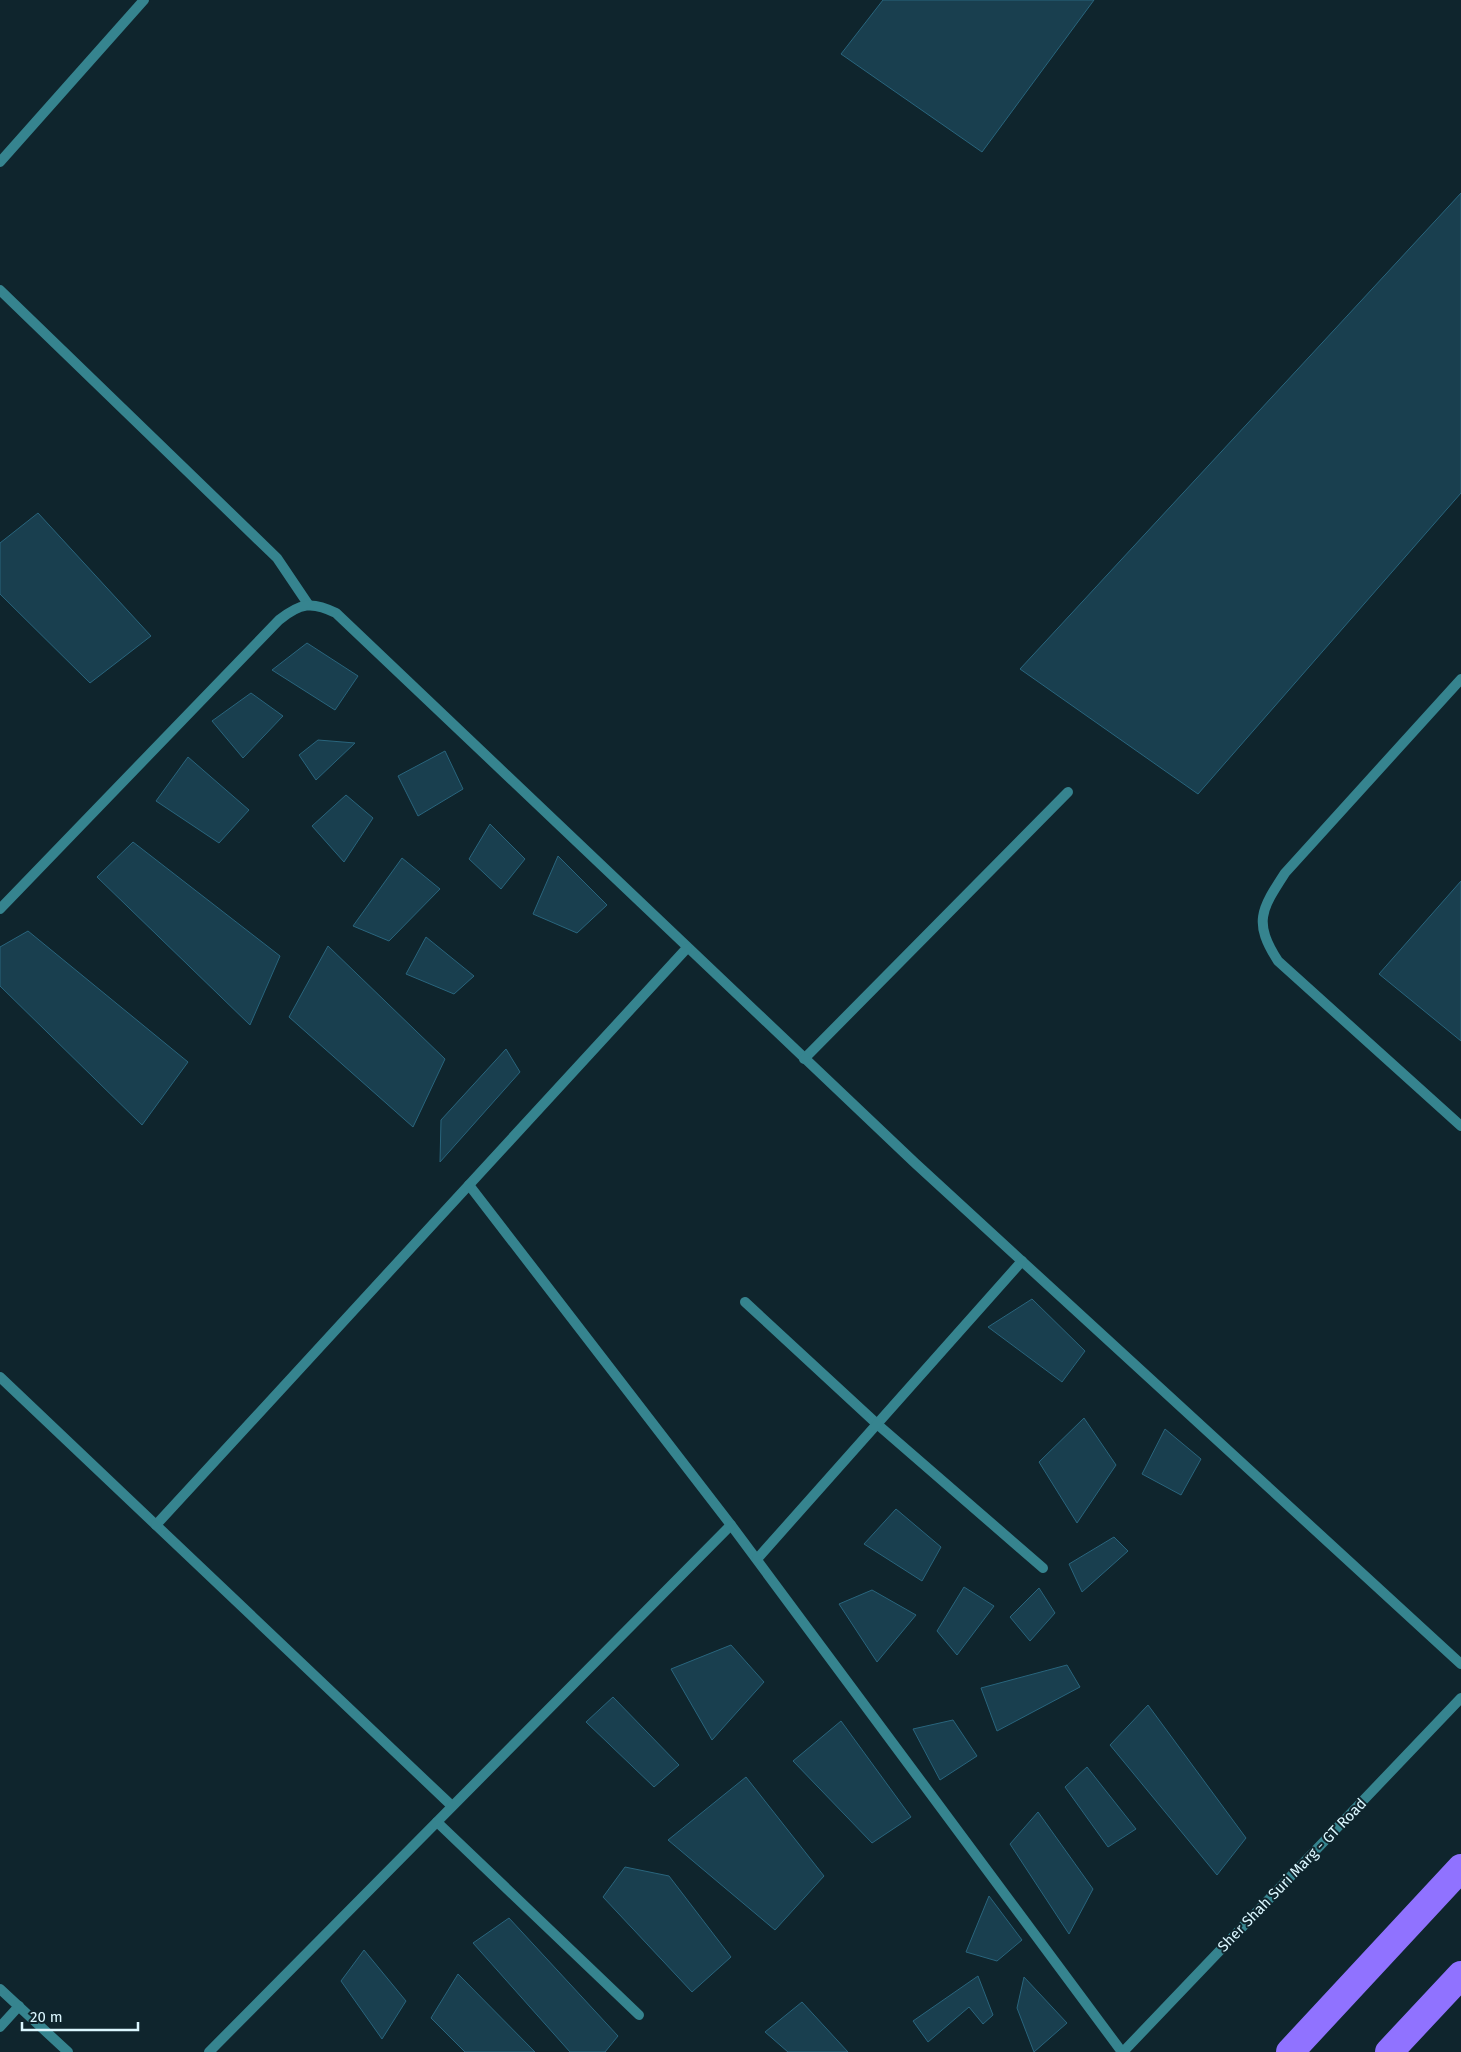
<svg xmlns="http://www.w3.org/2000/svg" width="1461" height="2052" font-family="'Fira Sans',sans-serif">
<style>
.building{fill:#193f4f;stroke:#29657d}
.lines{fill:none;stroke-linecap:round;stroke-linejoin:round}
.service{stroke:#36848f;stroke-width:10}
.minor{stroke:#36848f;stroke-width:10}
.tertiary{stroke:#36848f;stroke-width:10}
.trunk{stroke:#9072ff;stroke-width:28}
.labels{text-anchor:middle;stroke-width:4;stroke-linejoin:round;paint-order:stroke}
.street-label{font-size:15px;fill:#dbf7ff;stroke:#0f252d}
</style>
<rect width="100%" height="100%" fill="#0f252d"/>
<g class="building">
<polygon points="883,0 1094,0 982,152 841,54"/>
<polygon points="1461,193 1461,493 1198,794 1020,669"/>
<polygon points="38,513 151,636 90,683 0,594 0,543"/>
<polygon points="307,643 358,676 335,710 272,670"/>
<polygon points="251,693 283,716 243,758 212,721"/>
<polygon points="318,740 355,743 316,780 299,755"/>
<polygon points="445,751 463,789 418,816 398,776"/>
<polygon points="188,757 249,810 219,843 156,801"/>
<polygon points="346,795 373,818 344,862 312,826"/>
<polygon points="490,824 525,859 501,889 469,859"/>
<polygon points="133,842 280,956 250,1025 97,877"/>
<polygon points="558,856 607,905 577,933 533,914"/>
<polygon points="402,858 440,889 389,941 353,926"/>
<polygon points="1461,881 1461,1041 1379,974"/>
<polygon points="28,931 188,1062 142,1125 0,986 0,947"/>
<polygon points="426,937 474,976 454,994 406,974"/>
<polygon points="328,946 445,1059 413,1127 289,1017"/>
<polygon points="506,1049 520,1072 440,1162 441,1120"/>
<polygon points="1032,1299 1085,1351 1062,1382 988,1327"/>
<polygon points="1084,1418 1116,1465 1077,1523 1039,1462"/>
<polygon points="1165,1429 1201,1459 1181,1495 1142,1474"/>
<polygon points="896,1509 941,1547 922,1581 864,1544"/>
<polygon points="1114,1537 1128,1551 1082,1592 1069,1564"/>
<polygon points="964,1587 994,1606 957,1655 937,1631"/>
<polygon points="1039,1588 1055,1613 1030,1641 1010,1617"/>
<polygon points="872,1590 916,1615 877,1662 839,1604"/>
<polygon points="731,1645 764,1682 712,1740 671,1669"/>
<polygon points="1067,1665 1080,1687 997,1731 981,1688"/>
<polygon points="613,1697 679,1765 654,1787 586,1722"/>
<polygon points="1148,1705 1246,1838 1217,1875 1110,1745"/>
<polygon points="953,1720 977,1756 940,1780 913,1729"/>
<polygon points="841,1721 911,1817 872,1843 793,1761"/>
<polygon points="1087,1767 1136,1829 1108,1847 1065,1787"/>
<polygon points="746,1777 824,1876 775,1930 668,1840"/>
<polygon points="1038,1812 1093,1889 1069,1934 1010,1844"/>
<polygon points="625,1867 669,1876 731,1957 692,1992 603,1897"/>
<polygon points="989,1896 1022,1940 997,1961 966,1952"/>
<polygon points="509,1918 618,2036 605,2052 570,2052 473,1943"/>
<polygon points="364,1950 406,2001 382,2039 341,1981"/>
<polygon points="458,1974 535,2052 465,2052 431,2018"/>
<polygon points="978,1976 993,2015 983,2024 969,2007 928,2042 913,2021"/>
<polygon points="1024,1977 1067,2023 1034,2052 1017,2008"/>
<polygon points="802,2002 848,2052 788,2052 765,2032"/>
</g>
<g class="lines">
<g class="service">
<polyline points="0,162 144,0"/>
<polyline points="0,290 277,558 308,604"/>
<path d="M1461 679 1285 873C1261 910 1253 922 1278 961L1461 1126"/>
<polyline points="437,1822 639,2015"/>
<polyline points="0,2027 19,2006"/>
</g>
<g class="minor">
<path d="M0 909 279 620C300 603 312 601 336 613L915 1163 1461 1664"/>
<polyline points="804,1059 1068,792"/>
<polyline points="469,1185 731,1525 1122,2052"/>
<polyline points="745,1302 877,1424 1043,1568"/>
<polyline points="0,1377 452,1806"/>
<polyline points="156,1525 687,948"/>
<polyline points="757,1559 1022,1261"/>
<polyline points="0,1989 68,2052"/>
<polyline points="209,2052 731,1525"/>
</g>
<polyline class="tertiary" points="1123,2052 1461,1698"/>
<g class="trunk">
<polyline points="1290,2052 1461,1868"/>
<polyline points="1389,2052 1461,1975"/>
</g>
</g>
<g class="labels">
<g class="street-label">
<text transform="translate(1292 1875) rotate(-46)" y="5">Sher Shah Suri Marg - GT Road</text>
</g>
</g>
<path d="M22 2022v8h116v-8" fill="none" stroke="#dbf7ff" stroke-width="2.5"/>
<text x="30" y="2022" font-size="15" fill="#dbf7ff" stroke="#0f252d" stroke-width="4" paint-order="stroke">20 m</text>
</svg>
